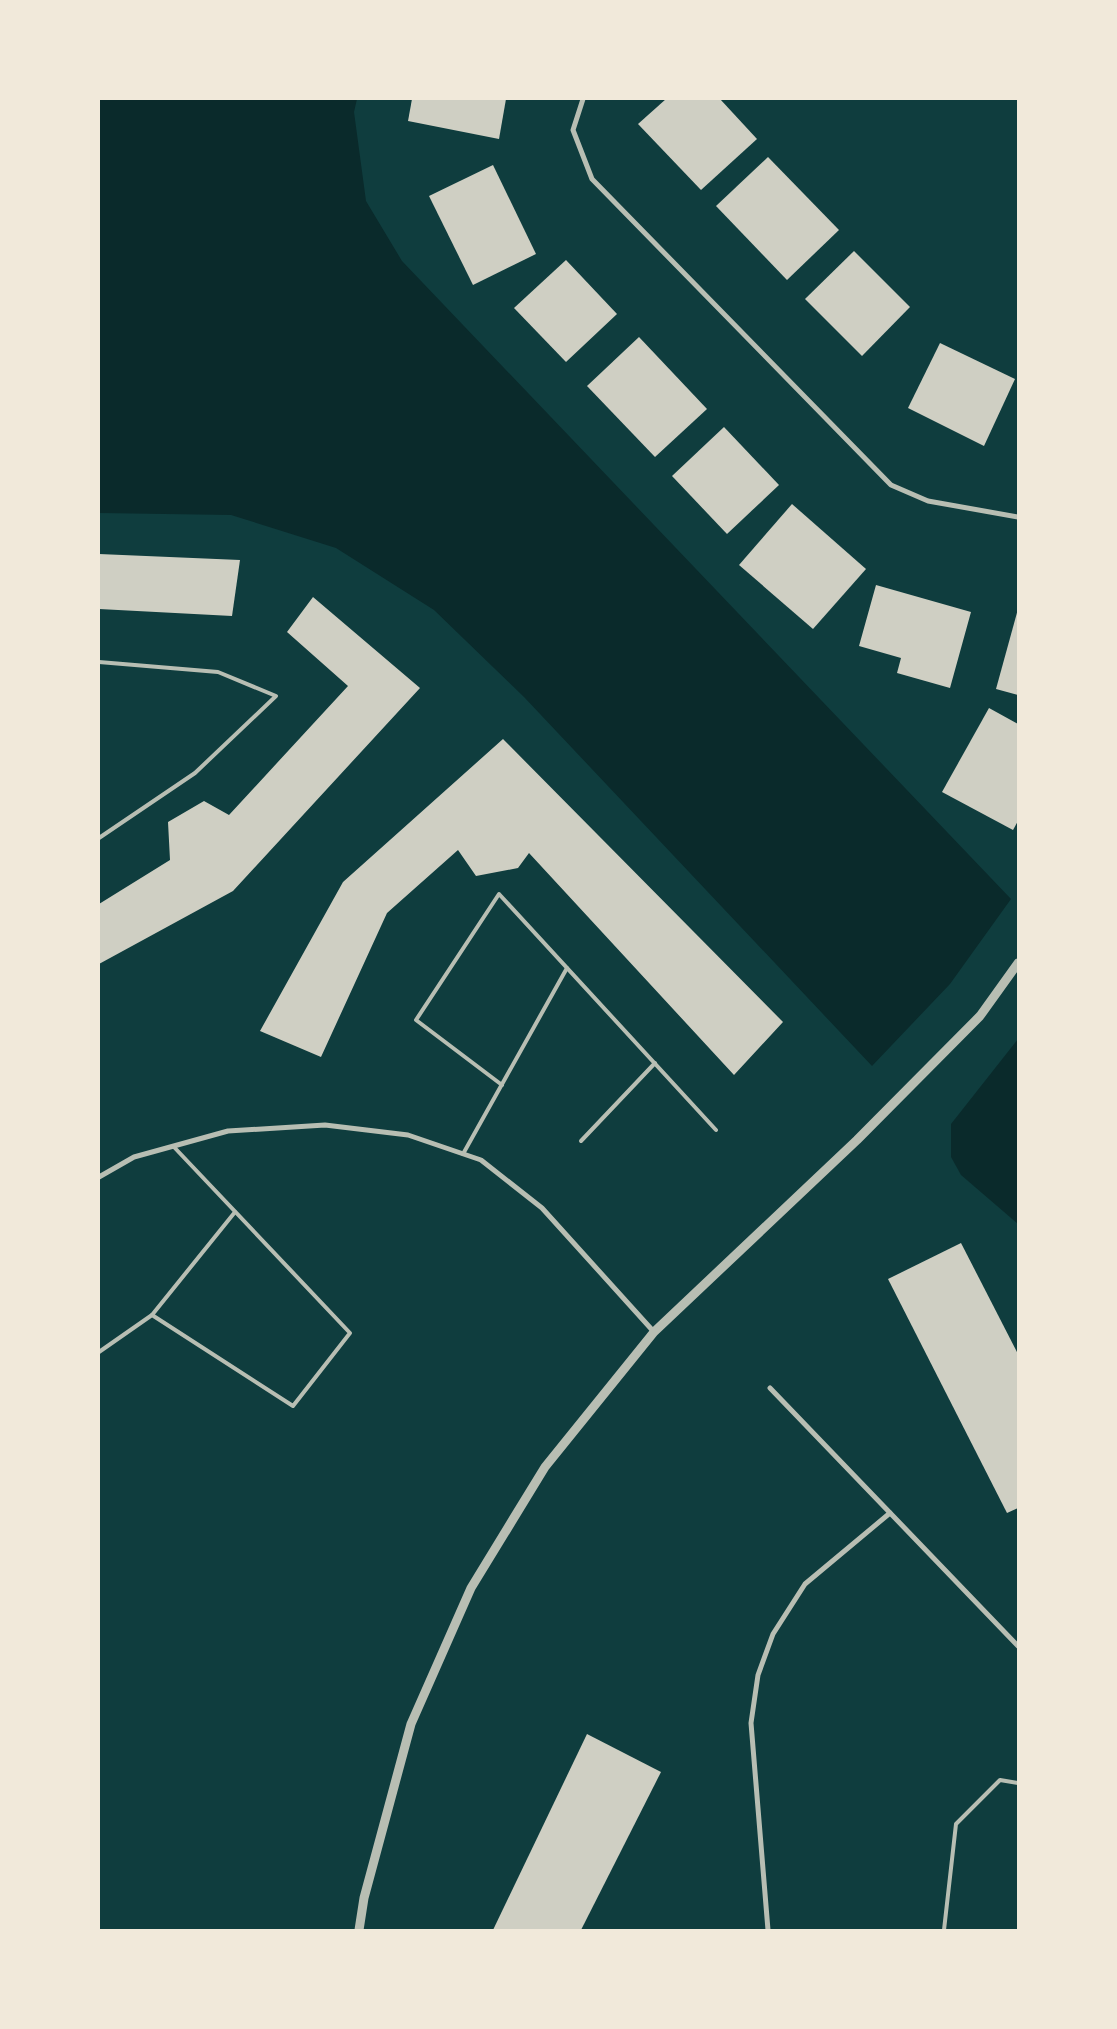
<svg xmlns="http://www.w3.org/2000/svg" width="1117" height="2029" font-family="Cabin,sans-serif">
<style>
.water{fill:#0a2a2b}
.building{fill:#cfcfc3}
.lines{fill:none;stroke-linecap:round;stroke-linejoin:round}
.service{stroke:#b8beb3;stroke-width:4}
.minor{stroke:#b8beb3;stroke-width:5}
.tertiary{stroke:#b8beb3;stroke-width:9}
</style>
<rect width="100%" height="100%" fill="#0f3d3e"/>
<g class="water">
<polygon points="99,99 357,99 354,112 366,201 402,261 1011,899 950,984 872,1066 524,697 434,610 336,548 231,515 99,513"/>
<polygon points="1018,1039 1018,1224 961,1175 951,1157 951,1124"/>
</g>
<g class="building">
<polygon points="412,99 506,99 499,139 408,121"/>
<polygon points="666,99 720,99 757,139 701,190 638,124"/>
<polygon points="768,157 839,230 787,280 716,206"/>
<polygon points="493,165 536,254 473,285 429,196"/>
<polygon points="854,251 910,307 862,356 805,299"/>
<polygon points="566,260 617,314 566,362 514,308"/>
<polygon points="639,337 707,409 655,457 587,386"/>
<polygon points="940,343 1015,379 984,446 908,408"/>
<polygon points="724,427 779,485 727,534 672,476"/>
<polygon points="792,504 866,569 813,629 739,565"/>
<polygon points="99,554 240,560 232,616 99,609"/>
<polygon points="876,585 971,612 950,688 897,673 901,658 859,646"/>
<polygon points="313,597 420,688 233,891 99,964 99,904 170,860 168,822 204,801 229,815 348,686 287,632"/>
<polygon points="1018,609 1018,695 996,689"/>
<polygon points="989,708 1018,724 1018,821 1013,830 942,792"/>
<polygon points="503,739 783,1022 734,1075 529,853 518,868 476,876 458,850 387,913 321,1057 260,1031 343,882"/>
<polygon points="961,1243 1018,1354 1018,1508 1007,1513 888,1279"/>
<polygon points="587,1734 661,1772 581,1930 493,1930"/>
</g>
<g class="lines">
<g class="service">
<polyline points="99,662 218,672 276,696 195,773 99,838"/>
<polyline points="502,1085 416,1020 499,894 716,1130"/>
<polyline points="581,1141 655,1063"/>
<polyline points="463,1154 567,968"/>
<polyline points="152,1315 235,1212"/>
<polyline points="99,1352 152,1315 293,1406 350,1333 173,1146"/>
<polyline points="944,1930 956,1824 1000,1780 1018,1783"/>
</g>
<g class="minor">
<polyline points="583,99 573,130 592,179 891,485 928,501 1018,517"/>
<polyline points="99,1177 134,1157 228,1131 325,1125 408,1135 481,1160 542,1208 654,1332"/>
<polyline points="770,1388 1018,1646"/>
<polyline points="768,1930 751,1723 758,1675 773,1634 805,1584 890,1513"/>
</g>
<polyline class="tertiary" points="359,1930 364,1898 411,1724 471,1588 545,1467 654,1332 857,1140 980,1016 1018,963"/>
</g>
<rect width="1117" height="2029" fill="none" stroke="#f1e9da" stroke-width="200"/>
</svg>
